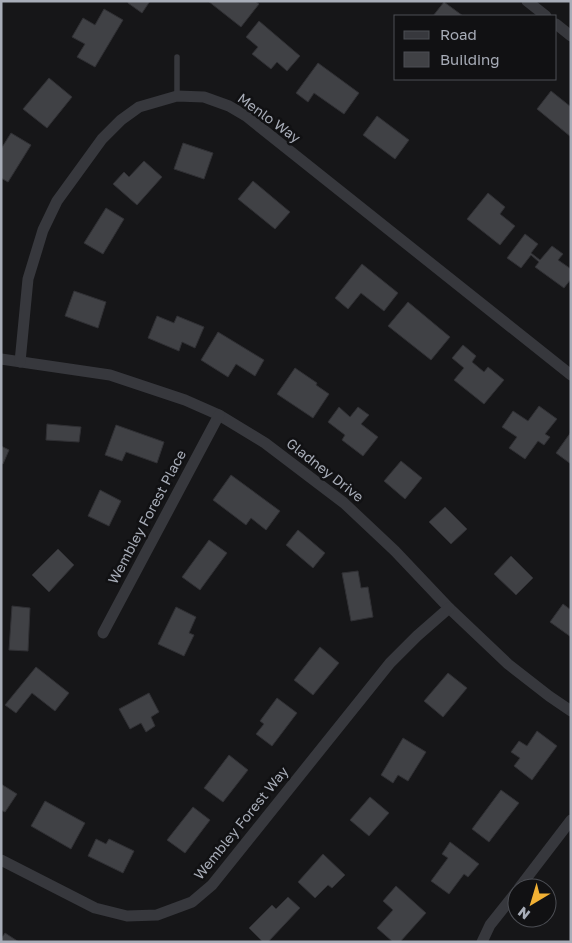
<svg xmlns="http://www.w3.org/2000/svg" width="572" height="943" font-family="'Golos Text',sans-serif">
<style>
.building{fill:#404145;stroke:#303034}
.lines{fill:none;stroke-linecap:round;stroke-linejoin:round}
.service{stroke:#37383d;stroke-width:5.5}
.minor{stroke:#37383d;stroke-width:11}
.labels{text-anchor:middle;stroke-width:5;stroke-linejoin:round;paint-order:stroke}
.street-label{font-size:14px;fill:#a8adb8;stroke:#111113}
</style>
<rect width="100%" height="100%" fill="#161618"/>
<g class="building">
<polygon points="128,1 150,1 142,13 128,3"/>
<polygon points="208,1 255,1 259,4 241,27"/>
<polygon points="444,2 463,16 433,16"/>
<polygon points="104,9 123,20 95,67 77,57 85,44 72,37 83,18 95,25"/>
<polygon points="259,21 300,56 287,71 277,62 271,69 252,54 258,47 246,37"/>
<polygon points="318,63 359,93 344,114 314,93 308,102 296,93"/>
<polygon points="49,78 72,97 47,128 23,109"/>
<polygon points="551,91 571,107 571,137 537,109"/>
<polygon points="377,116 409,140 395,159 363,135"/>
<polygon points="11,133 31,145 8,182 1,178 1,149"/>
<polygon points="183,143 213,153 204,179 174,169"/>
<polygon points="144,161 162,177 137,205 113,184 124,172 129,177"/>
<polygon points="253,181 290,212 275,229 238,199"/>
<polygon points="488,193 505,207 500,214 515,226 500,245 467,219"/>
<polygon points="106,208 124,219 103,254 84,243"/>
<polygon points="525,234 538,244 531,253 540,260 552,246 563,254 558,260 571,269 571,279 564,288 535,267 539,262 531,255 521,268 507,258"/>
<polygon points="362,264 398,293 384,311 361,293 348,309 335,298"/>
<polygon points="74,291 106,302 98,328 65,316"/>
<polygon points="408,302 450,337 431,360 388,326"/>
<polygon points="157,316 174,323 177,316 204,327 195,348 182,342 179,351 148,338"/>
<polygon points="218,332 264,360 255,376 236,364 228,377 201,360"/>
<polygon points="463,345 476,356 472,362 484,372 488,367 504,380 484,404 454,380 464,368 452,358"/>
<polygon points="295,368 317,383 316,385 329,394 313,418 277,394"/>
<polygon points="539,406 557,419 545,434 550,437 544,445 538,441 525,459 509,448 517,437 502,427 513,411 528,421"/>
<polygon points="339,407 350,417 358,407 369,415 361,424 378,437 363,456 342,440 345,435 328,422"/>
<polygon points="47,424 81,427 79,442 46,440"/>
<polygon points="116,425 164,442 157,463 126,452 122,461 105,455"/>
<polygon points="571,432 571,464 556,453"/>
<polygon points="1,446 9,450 3,464 1,463"/>
<polygon points="401,461 422,478 405,499 384,481"/>
<polygon points="231,475 280,511 266,530 251,518 246,525 213,500"/>
<polygon points="100,490 121,501 109,526 88,516"/>
<polygon points="445,507 467,529 451,544 429,522"/>
<polygon points="298,530 325,553 313,568 286,545"/>
<polygon points="209,540 227,553 200,590 182,577"/>
<polygon points="58,549 74,565 49,592 32,575"/>
<polygon points="511,556 533,578 516,595 494,574"/>
<polygon points="358,571 361,588 368,587 373,617 351,621 342,573"/>
<polygon points="563,604 571,610 571,637 550,622"/>
<polygon points="12,606 30,608 28,651 9,650"/>
<polygon points="176,607 196,617 189,633 194,635 184,656 158,644"/>
<polygon points="320,647 339,663 313,695 294,680"/>
<polygon points="36,667 69,693 55,711 32,693 16,713 5,705"/>
<polygon points="448,673 467,688 443,717 424,701"/>
<polygon points="149,693 159,712 151,717 155,726 146,732 141,723 130,729 119,709"/>
<polygon points="277,698 297,713 272,746 256,734 264,724 260,721"/>
<polygon points="537,731 557,746 532,780 514,766 520,758 511,752 519,741 527,746"/>
<polygon points="403,738 426,752 408,781 398,775 393,783 381,775"/>
<polygon points="229,755 248,770 223,802 204,788"/>
<polygon points="1,784 17,794 5,812 1,810"/>
<polygon points="501,790 519,803 489,842 472,829"/>
<polygon points="370,797 389,813 369,836 350,820"/>
<polygon points="45,801 85,823 71,849 31,826"/>
<polygon points="193,807 210,820 185,853 167,840"/>
<polygon points="96,839 106,844 109,839 134,851 123,873 88,856"/>
<polygon points="450,842 479,864 468,877 464,874 449,894 431,881 448,858 442,854"/>
<polygon points="323,854 345,875 332,888 328,885 315,898 298,882"/>
<polygon points="396,886 426,913 400,942 393,942 377,928 393,910 383,901"/>
<polygon points="288,897 300,908 268,942 263,942 249,928 272,905 276,909"/>
<polygon points="5,933 19,942 1,942 1,939"/>
</g>
<g class="lines">
<polyline class="service" points="177,96 177,57"/>
<g class="minor">
<polyline points="527,1 546,16"/>
<polyline points="556,24 571,36"/>
<polyline points="1,359 110,375 185,400 219,415 265,443 344,503 395,551 449,608 508,664 549,696 571,711"/>
<polyline points="20,362 28,279 43,230 57,201 102,139 121,120 139,107 177,96 204,97 229,106 246,116 571,375"/>
<polyline points="103,633 219,415"/>
<polyline points="1,860 95,908 127,916 157,915 192,902 212,885 390,663 417,636 449,608"/>
<polyline points="519,888 571,820"/>
<polyline points="482,942 490,925 517,891"/>
</g>
</g>
<g class="labels">
<g class="street-label">
<text transform="translate(269 118) rotate(36)" y="5">Menlo Way</text>
<text transform="translate(325 470) rotate(38)" y="5">Gladney Drive</text>
<text transform="translate(147 517) rotate(-62)" y="5">Wembley Forest Place</text>
<text transform="translate(241 823) rotate(-51)" y="5">Wembley Forest Way</text>
</g>
</g>
<rect width="572" height="943" fill="none" stroke="#a8adb8" stroke-width="5"/>
<rect x="394" y="15" width="162" height="65" fill="#111113" stroke="#4d4f55"/>
<rect x="404" y="31" width="25" height="8" fill="#37383d" stroke="#4d4f55"/>
<text x="440" y="40" font-size="15" fill="#a8adb8">Road</text>
<rect x="404" y="52" width="25" height="15" fill="#404145" stroke="#4d4f55"/>
<text x="440" y="65" font-size="15" fill="#a8adb8">Building</text>
<g transform="translate(532 903) rotate(218)"><circle r="24" fill="#111113" stroke="#4d4f55"/>
<path d="M0-4L9 19L0 12L-9 19Z" fill="#f2b134"/>
<text y="-8" font-size="14" font-weight="bold" text-anchor="middle" fill="#a8adb8">N</text>
</g>
</svg>
